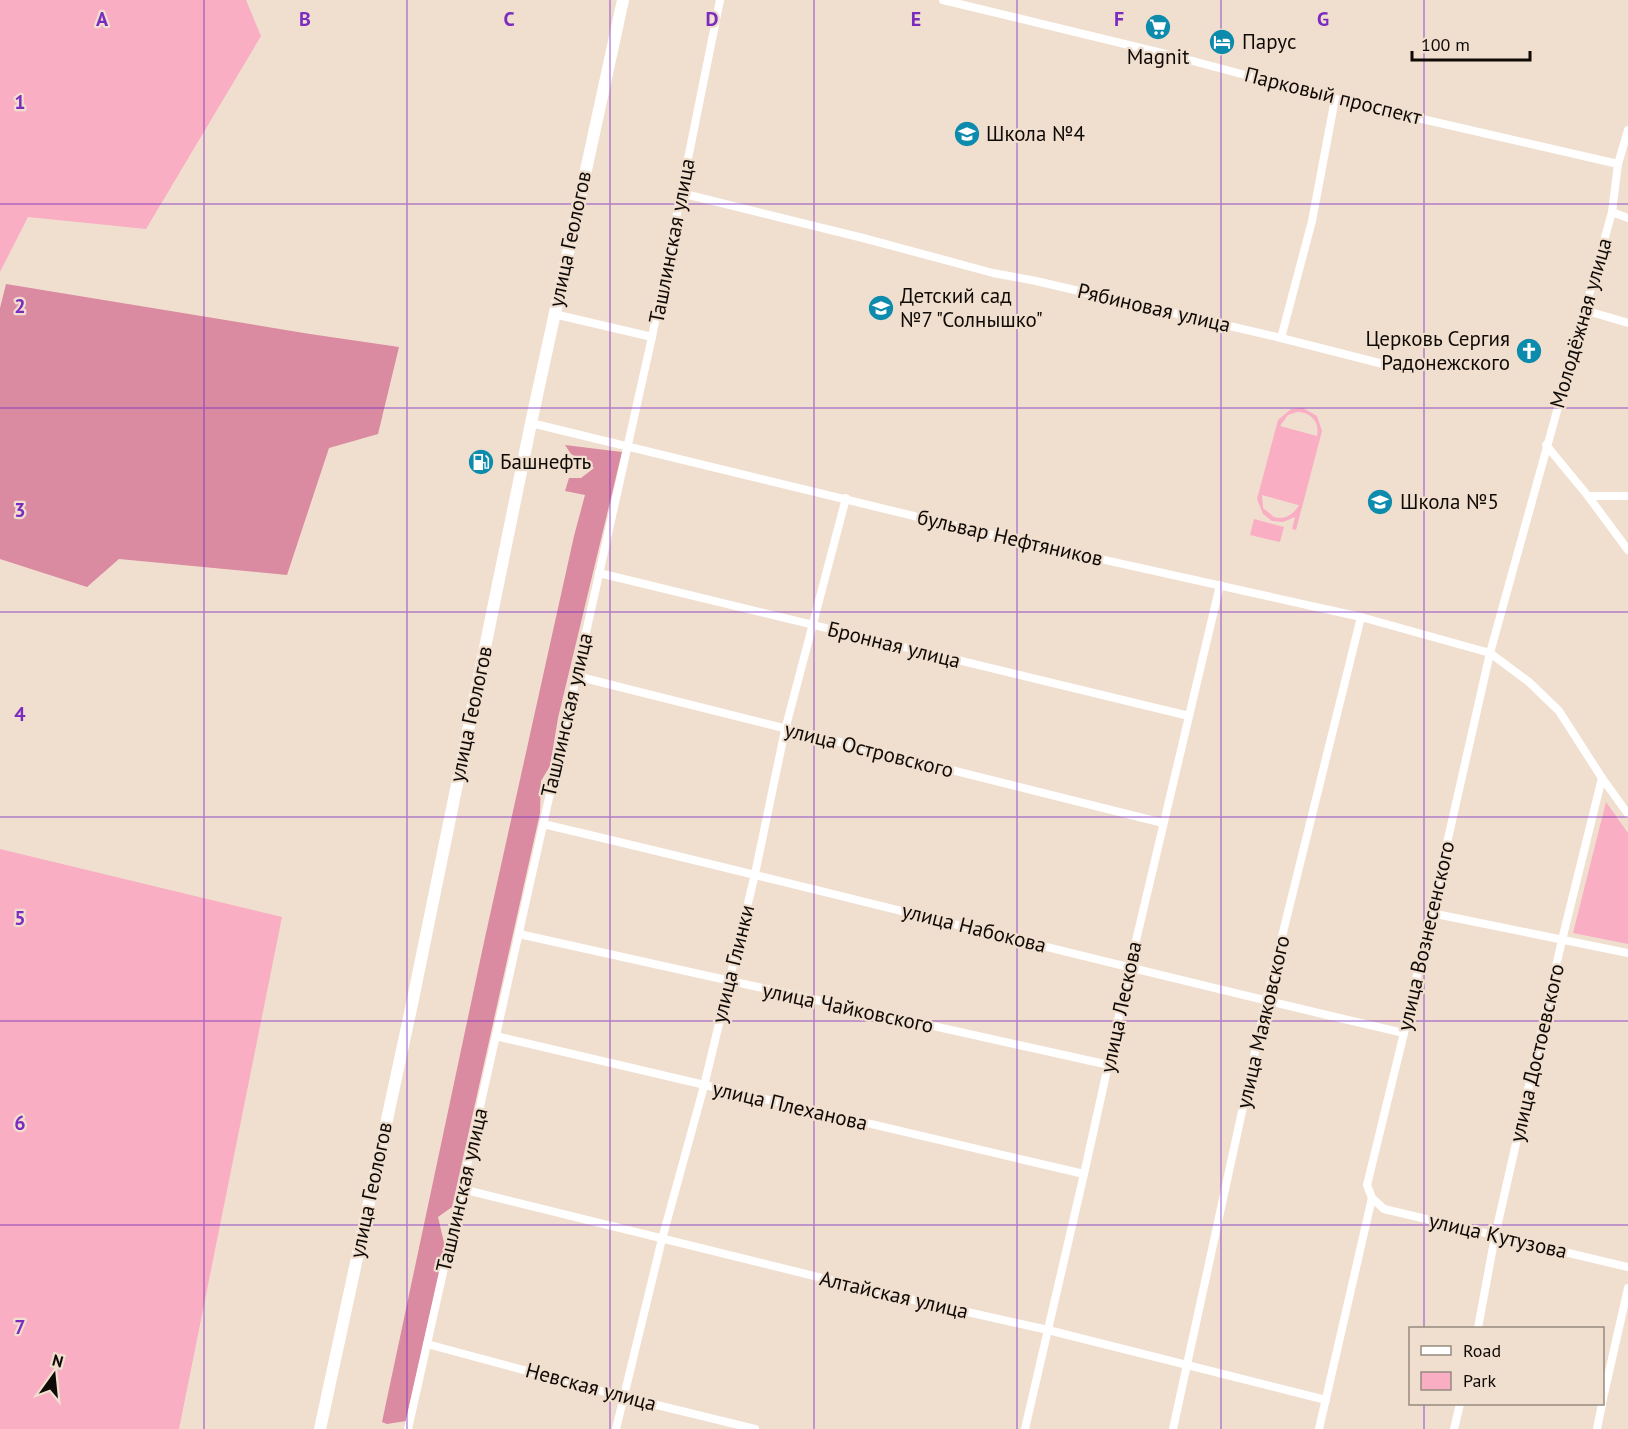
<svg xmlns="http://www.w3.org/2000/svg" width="1628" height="1429" font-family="'PT Sans',sans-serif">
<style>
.green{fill:#f9aec3;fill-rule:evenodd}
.forest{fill:#da8aa1}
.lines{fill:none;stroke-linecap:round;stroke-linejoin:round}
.minor{stroke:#fff;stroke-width:8}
.secondary{stroke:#fff;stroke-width:12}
.grid{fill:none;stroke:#7b2cbf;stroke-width:1.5;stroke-opacity:0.55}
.labels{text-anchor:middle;stroke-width:4.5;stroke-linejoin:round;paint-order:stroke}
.poi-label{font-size:21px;fill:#100a06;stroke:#f0dfcf;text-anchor:start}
.street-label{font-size:21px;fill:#100a06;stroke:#f0dfcf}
.grid-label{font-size:20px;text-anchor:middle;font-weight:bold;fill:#7b2cbf;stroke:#f0dfcf;stroke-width:4.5;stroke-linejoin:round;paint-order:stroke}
</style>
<rect width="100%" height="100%" fill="#f0dfcf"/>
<g class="green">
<polygon points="0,0 246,0 261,36 146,229 28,217 0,272"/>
<path d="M1303 408 1317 416 1322 431 1296 530 1292 529 1295 517 1283 522 1272 521 1263 514 1257 499 1278 420 1291 409ZM1297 412C1311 412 1320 422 1317 436L1280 426 1288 415ZM1262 495 1298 505H1299C1293 515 1285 520 1274 517L1263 508Z"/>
<polygon points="1254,519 1284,527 1280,542 1250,535"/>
<polygon points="1606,802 1628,833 1628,944 1573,933"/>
<polygon points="0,849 282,917 179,1429 0,1429"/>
</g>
<g class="forest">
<polygon points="6,284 310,334 399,347 378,434 329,448 287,575 119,559 87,587 0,559 0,308"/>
<polygon points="565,445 622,452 558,718 550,766 541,781 540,813 452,1207 438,1217 445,1247 406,1421 387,1424 382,1422 484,942 574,536 585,495 565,491 569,478 581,478 594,468 571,454"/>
</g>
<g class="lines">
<g class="minor">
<polyline points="943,0 1174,56 1335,99 1618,164"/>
<polyline points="681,193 863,238 993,273 1036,281 1281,338 1383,364"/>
<polyline points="1612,212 1628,218"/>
<polyline points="1584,310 1628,323"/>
<polyline points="554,314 652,337"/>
<polyline points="1281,338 1312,221 1335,99"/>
<polyline points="531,423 988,534 1361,617 1490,653 1529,682 1559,711 1602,778 1628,814"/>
<polyline points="1546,445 1588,496 1628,496"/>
<polyline points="1588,496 1628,550"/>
<polyline points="599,573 1189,716"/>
<polyline points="576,676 1163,823"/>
<path d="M543 824C830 891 1116 967 1404 1033"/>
<polyline points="1431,913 1628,953"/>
<polyline points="519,934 1109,1065"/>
<polyline points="496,1036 1084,1174"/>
<polyline points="462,1189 887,1294 1048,1330 1326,1400"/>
<polyline points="1372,1198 1384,1209 1628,1267"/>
<polyline points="1478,1328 1495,1236 1562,940 1602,778"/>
<polyline points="427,1344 624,1397 755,1429"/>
<polyline points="1602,1403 1628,1288"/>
<polyline points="408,1429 652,337 720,0"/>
<polyline points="616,1429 662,1239 704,1086 755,874 785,730 846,498"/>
<polyline points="1025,1429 1084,1174 1130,966 1220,585"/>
<polyline points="1173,1429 1266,1001 1361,617"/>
<polyline points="1319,1429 1372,1198 1367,1185 1404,1033 1490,653 1612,212 1618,164 1628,130"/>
<polyline points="1454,1429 1460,1404"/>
<polyline points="1597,1429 1602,1404"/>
</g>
<polyline class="secondary" points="320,1429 412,1004 531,423 623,0"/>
</g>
<path class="grid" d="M204 0V1429M407 0V1429M610 0V1429M814 0V1429M1017 0V1429M1221 0V1429M1424 0V1328M0 204H1628M0 408H1628M0 612H1628M0 817H1628M0 1021H1628M0 1225H1628M1424 1404V1429"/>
<defs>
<g id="supermarket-disc" transform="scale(1.35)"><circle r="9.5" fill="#0d8bad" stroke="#f0dfcf"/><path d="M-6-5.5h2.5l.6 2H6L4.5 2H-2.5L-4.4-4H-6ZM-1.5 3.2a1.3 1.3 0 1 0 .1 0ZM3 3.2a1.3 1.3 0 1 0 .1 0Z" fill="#fff"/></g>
<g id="hotel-disc" transform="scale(1.35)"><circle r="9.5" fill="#0d8bad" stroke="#f0dfcf"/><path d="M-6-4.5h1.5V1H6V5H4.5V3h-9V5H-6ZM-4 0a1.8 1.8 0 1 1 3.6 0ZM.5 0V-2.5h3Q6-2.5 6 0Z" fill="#fff"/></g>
<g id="school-disc" transform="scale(1.35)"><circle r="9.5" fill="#0d8bad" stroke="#f0dfcf"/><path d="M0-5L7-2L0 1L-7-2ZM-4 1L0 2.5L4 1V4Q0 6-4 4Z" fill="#fff"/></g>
<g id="church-disc" transform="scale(1.35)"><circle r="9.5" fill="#0d8bad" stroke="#f0dfcf"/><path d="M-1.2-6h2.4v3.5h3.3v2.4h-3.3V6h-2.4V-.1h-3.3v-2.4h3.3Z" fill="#fff"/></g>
<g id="fuel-disc" transform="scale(1.35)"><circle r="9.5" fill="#0d8bad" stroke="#f0dfcf"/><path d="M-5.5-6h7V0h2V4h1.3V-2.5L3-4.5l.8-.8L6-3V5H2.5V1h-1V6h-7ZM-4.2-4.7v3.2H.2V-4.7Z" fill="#fff"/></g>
</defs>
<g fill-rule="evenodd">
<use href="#supermarket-disc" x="1158" y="27"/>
<use href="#hotel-disc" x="1222" y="42"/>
<use href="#school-disc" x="967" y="134"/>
<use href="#school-disc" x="881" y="308"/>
<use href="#church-disc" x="1529" y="351"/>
<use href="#fuel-disc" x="481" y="462"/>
<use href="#school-disc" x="1380" y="502"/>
</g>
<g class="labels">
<g class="poi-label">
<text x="1242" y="49">Парус</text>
<text x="1158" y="64" text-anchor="middle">Magnit</text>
<text x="986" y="141">Школа №4</text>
<text x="900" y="303">Детский сад<tspan x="900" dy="24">№7 "Солнышко"</tspan></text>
<text x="1510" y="346" text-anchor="end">Церковь Сергия<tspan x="1510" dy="24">Радонежского</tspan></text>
<text x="500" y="469">Башнефть</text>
<text x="1400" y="509">Школа №5</text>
</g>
<g class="street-label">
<text transform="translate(1333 96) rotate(14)" y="7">Парковый проспект</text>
<text transform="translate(570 239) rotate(-78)" y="7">улица Геологов</text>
<text transform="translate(672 241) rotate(-79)" y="7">Ташлинская улица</text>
<text transform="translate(1154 308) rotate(13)" y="7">Рябиновая улица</text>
<text transform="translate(1581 323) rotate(-74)" y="7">Молодёжная улица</text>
<text transform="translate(1010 538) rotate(13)" y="7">бульвар Нефтяников</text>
<text transform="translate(894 645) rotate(14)" y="7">Бронная улица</text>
<text transform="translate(471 714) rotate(-78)" y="7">улица Геологов</text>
<text transform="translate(567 715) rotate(-77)" y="7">Ташлинская улица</text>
<text transform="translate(869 750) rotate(14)" y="7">улица Островского</text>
<text transform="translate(974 928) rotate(14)" y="7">улица Набокова</text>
<text transform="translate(1426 936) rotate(-77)" y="7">улица Вознесенского</text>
<text transform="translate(733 964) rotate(-76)" y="7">улица Глинки</text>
<text transform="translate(1121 1007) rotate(-78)" y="7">улица Лескова</text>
<text transform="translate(848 1008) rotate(12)" y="7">улица Чайковского</text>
<text transform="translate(1263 1022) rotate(-77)" y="7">улица Маяковского</text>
<text transform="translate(1537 1053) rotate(-77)" y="7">улица Достоевского</text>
<text transform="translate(790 1106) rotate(13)" y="7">улица Плеханова</text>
<text transform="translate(371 1190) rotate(-78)" y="7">улица Геологов</text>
<text transform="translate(462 1190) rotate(-77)" y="7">Ташлинская улица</text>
<text transform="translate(1498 1236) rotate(13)" y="7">улица Кутузова</text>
<text transform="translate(894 1295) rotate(13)" y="7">Алтайская улица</text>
<text transform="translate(591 1387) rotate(15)" y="7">Невская улица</text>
</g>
</g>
<g class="grid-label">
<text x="102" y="26">A</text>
<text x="305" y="26">B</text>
<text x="509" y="26">C</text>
<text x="712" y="26">D</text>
<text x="916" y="26">E</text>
<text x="1119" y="26">F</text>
<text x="1323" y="26">G</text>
<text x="20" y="109">1</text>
<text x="20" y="313">2</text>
<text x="20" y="517">3</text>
<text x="20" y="721">4</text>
<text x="20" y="925">5</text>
<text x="20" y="1130">6</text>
<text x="20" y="1334">7</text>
</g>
<rect x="1409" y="1327" width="195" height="78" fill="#f0dfcf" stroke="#968a7f" stroke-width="1.5"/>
<rect x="1421" y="1346" width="30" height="9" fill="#ffffff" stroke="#968a7f" stroke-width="1.5"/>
<text x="1463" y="1357" font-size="18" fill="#100a06">Road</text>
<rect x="1421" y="1372" width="30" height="18" fill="#f9aec3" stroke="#968a7f" stroke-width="1.5"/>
<text x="1463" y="1387" font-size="18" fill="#100a06">Park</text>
<g transform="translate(54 1375) rotate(15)" stroke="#f0dfcf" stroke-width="4.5" paint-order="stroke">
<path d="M0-4.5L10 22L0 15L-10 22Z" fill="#100a06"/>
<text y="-9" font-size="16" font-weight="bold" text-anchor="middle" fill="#100a06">N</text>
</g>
<path d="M1412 51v9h118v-9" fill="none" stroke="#100a06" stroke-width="3"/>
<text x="1421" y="51" font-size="18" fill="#100a06" stroke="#f0dfcf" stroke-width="4.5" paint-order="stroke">100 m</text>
</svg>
